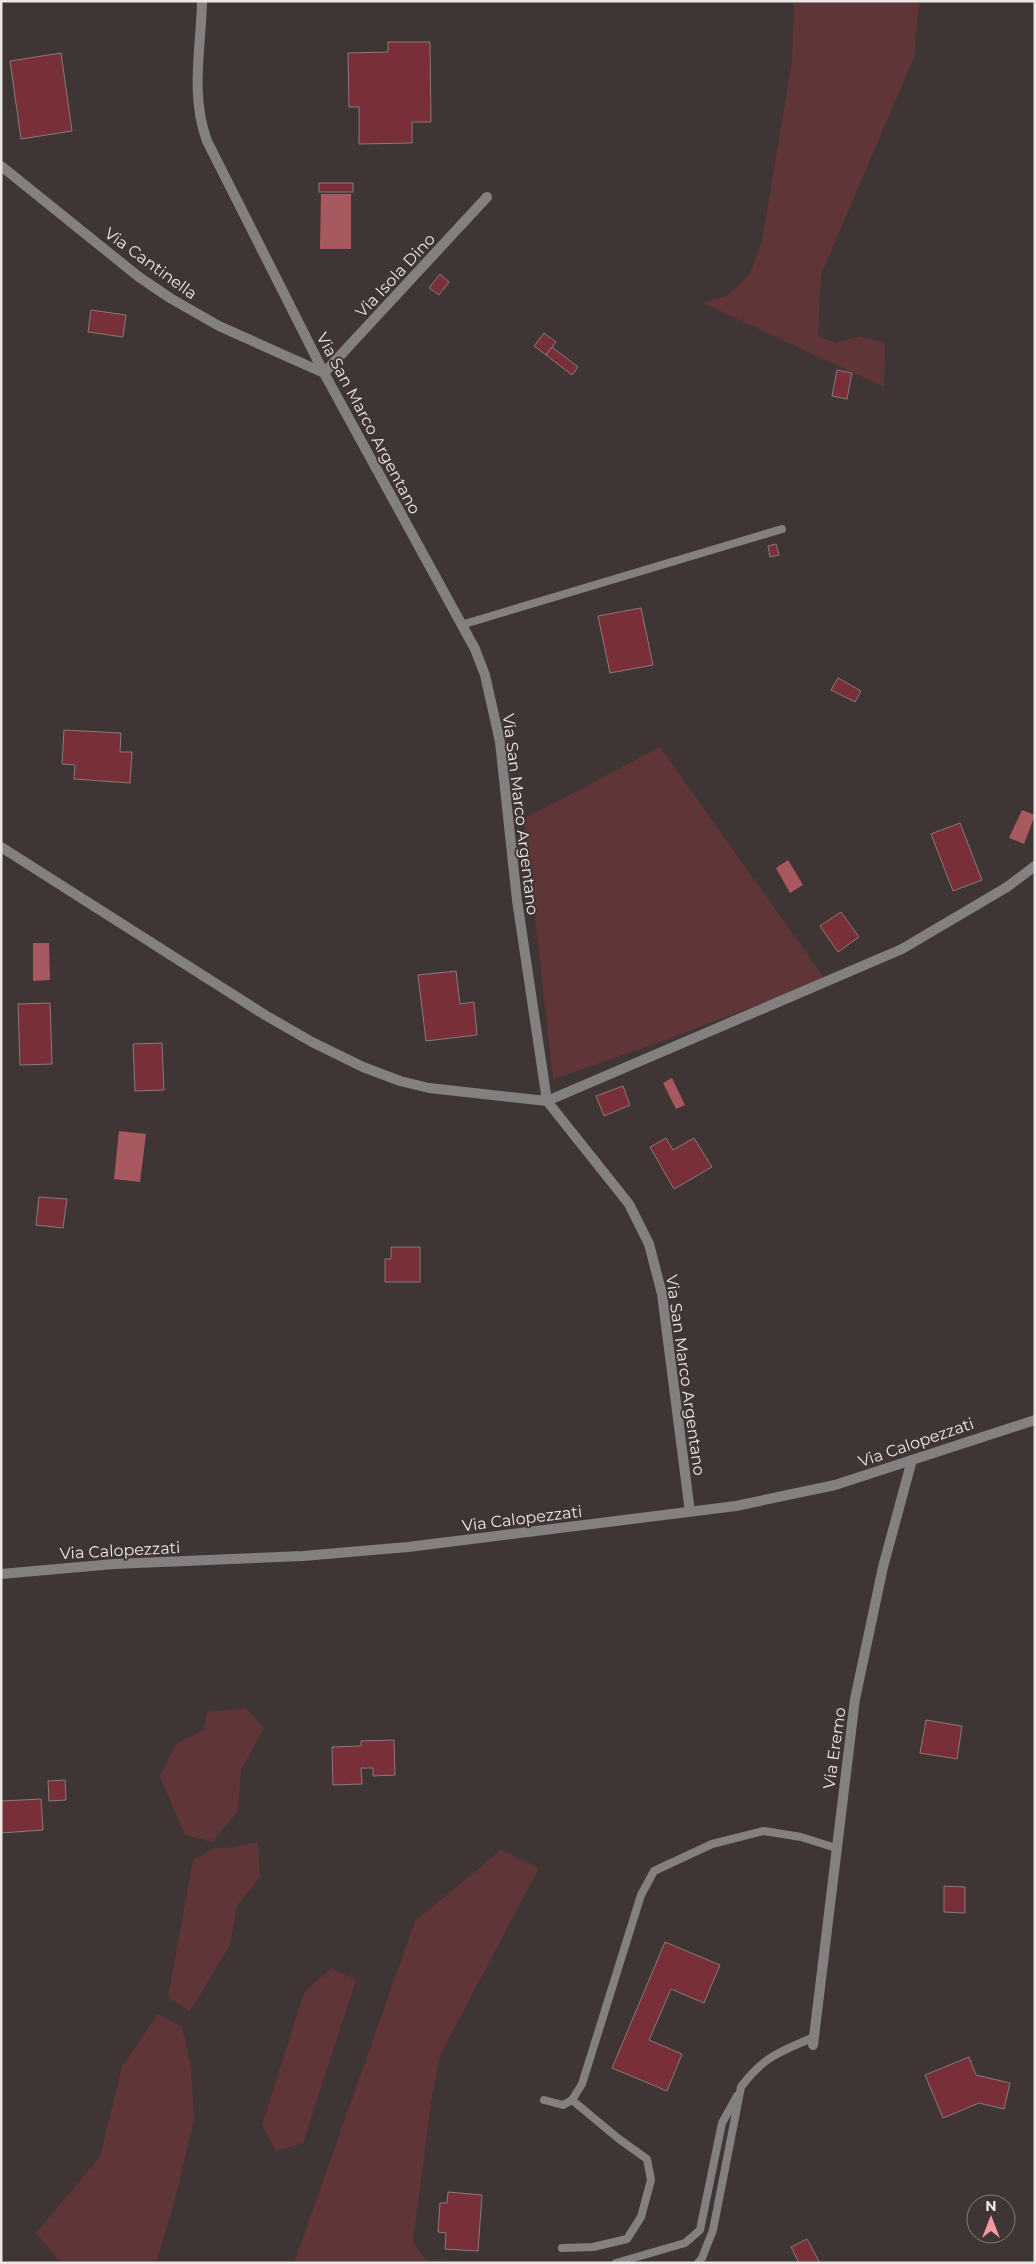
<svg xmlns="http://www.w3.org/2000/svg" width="1036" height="2264" font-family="Montserrat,sans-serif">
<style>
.green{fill:#603538}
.water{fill:#a85960}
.building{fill:#782f38;stroke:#877b7b}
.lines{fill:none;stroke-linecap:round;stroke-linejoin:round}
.service{stroke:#858080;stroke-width:8}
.minor{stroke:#858080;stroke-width:10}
.labels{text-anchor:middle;stroke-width:4;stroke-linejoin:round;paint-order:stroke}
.street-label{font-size:16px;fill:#ede6e6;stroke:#3f3535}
</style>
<rect width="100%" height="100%" fill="#3f3535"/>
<g class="green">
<polygon points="794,1 919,1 914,57 821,275 818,336 836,343 859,336 885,343 884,387 703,303 728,295 750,274 762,240 792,61"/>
<polygon points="660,747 825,979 658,1043 553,1079 524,819"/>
<polygon points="246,1708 264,1728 241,1769 238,1811 212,1842 185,1835 160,1777 177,1743 204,1730 207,1712"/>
<polygon points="258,1842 260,1877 237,1906 230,1945 190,2011 168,1997 193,1860 214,1848 235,1847"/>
<polygon points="501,1850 539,1868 440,2055 432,2096 413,2242 427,2261 537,2263 294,2263 415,1921"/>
<polygon points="331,1968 356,1980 303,2143 276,2151 262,2125 304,1993"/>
<polygon points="158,2014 182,2026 191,2068 194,2120 173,2207 156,2263 61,2263 36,2233 100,2157 122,2067"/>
</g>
<g class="water">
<polygon points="321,194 351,194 351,249 320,249"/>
<polygon points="1022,810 1035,815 1024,844 1009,838"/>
<polygon points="788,860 803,885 790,893 776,868"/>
<polygon points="33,943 49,943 50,980 33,981"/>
<polygon points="672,1078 685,1105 676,1109 663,1083"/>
<polygon points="119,1131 146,1134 140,1182 114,1179"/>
</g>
<g class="building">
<polygon points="388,42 430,42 431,122 412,122 412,143 359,144 359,107 349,107 348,53 388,52"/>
<polygon points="61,53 72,131 21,139 10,61"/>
<rect x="319" y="183" width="34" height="9"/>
<polygon points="440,274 449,282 439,295 429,288"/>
<polygon points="91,310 126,315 123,337 88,332"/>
<polygon points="544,333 556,342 546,355 534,346"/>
<polygon points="552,347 578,367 572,375 546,355"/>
<polygon points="837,370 852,373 847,399 832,396"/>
<polygon points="776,544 779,555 770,557 768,546"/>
<polygon points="641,608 653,665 610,673 598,616"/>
<polygon points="838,678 861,691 855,702 831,690"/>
<polygon points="64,730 121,733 120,752 132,752 130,783 74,779 75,765 62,764"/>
<polygon points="960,823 982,880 953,891 931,834"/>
<polygon points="841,912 859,937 838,952 820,926"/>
<polygon points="456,971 460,1004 474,1002 477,1035 426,1041 418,975"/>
<polygon points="50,1003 52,1064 20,1065 18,1004"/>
<polygon points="162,1043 164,1090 135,1091 133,1044"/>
<polygon points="623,1086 630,1105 604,1116 596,1096"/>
<polygon points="666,1138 673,1150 694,1138 712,1167 674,1189 650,1147"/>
<polygon points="39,1197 67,1199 63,1228 36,1225"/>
<polygon points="391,1247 420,1247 420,1282 385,1282 385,1259 391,1259"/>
<polygon points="926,1720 962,1726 957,1759 920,1753"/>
<polygon points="394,1740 395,1775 373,1776 373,1768 361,1768 362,1784 333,1785 332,1747 361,1746 361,1741"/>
<polygon points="65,1780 66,1800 49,1801 48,1781"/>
<polygon points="41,1799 43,1830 1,1833 1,1801"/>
<polygon points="944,1886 965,1887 965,1913 944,1912"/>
<polygon points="665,1942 720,1965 704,2003 671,1989 649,2040 682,2054 667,2091 612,2068"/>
<polygon points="969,2057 976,2075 1010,2083 1004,2109 979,2103 943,2118 925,2075"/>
<polygon points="448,2192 482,2195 478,2251 445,2249 446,2233 438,2232 440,2203 447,2203"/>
<polygon points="807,2239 820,2263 799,2263 791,2247"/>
</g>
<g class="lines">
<g class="service">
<polyline points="461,625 782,529"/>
<polyline points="544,2100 563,2105 572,2100 582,2084 641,1895 654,1871 712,1844 764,1831 801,1837 836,1848"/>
<polyline points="562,2248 593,2247 627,2239 641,2217 651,2180 647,2159 619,2139 572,2100"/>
<polyline points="616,2263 685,2243 700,2230 722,2123 737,2096"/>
<path d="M698 2263 702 2258 713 2230 741 2087C764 2056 780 2052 814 2037"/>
</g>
<g class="minor">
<path d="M202 1C201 49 190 95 207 141L324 373 475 649 485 675 500 742 517 900 547 1101 629 1204 649 1244 662 1294 690 1512"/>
<polyline points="1,166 139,277 170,298 219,326 324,373 487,197"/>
<polyline points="1,847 265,1015 312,1042 363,1067 400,1081 429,1088 547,1101 902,949 1007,887 1035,866"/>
<polyline points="1,1574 114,1564 303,1556 408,1547 736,1506 835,1485 1035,1420"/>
<polyline points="813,2045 855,1699 883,1567 912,1460"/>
</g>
</g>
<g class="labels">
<g class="street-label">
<text transform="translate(151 263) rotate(36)" y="6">Via Cantinella</text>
<text transform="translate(395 275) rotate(-47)" y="6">Via Isola Dino</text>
<text transform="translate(369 423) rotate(62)" y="6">Via San Marco Argentano</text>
<text transform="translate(521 814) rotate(83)" y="6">Via San Marco Argentano</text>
<text transform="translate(686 1375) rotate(82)" y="6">Via San Marco Argentano</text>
<text transform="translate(916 1442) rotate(-19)" y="6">Via Calopezzati</text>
<text transform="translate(522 1518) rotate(-7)" y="6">Via Calopezzati</text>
<text transform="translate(120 1550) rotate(-3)" y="6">Via Calopezzati</text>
<text transform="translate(834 1748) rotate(-82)" y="6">Via Eremo</text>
</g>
</g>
<rect width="1036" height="2264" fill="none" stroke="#ede6e6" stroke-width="5"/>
<g transform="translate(991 2219)"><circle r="24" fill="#3f3535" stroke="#857c7c"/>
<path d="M0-4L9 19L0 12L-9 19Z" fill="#f49aa0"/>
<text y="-8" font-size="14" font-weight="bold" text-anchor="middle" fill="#ede6e6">N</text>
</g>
</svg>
